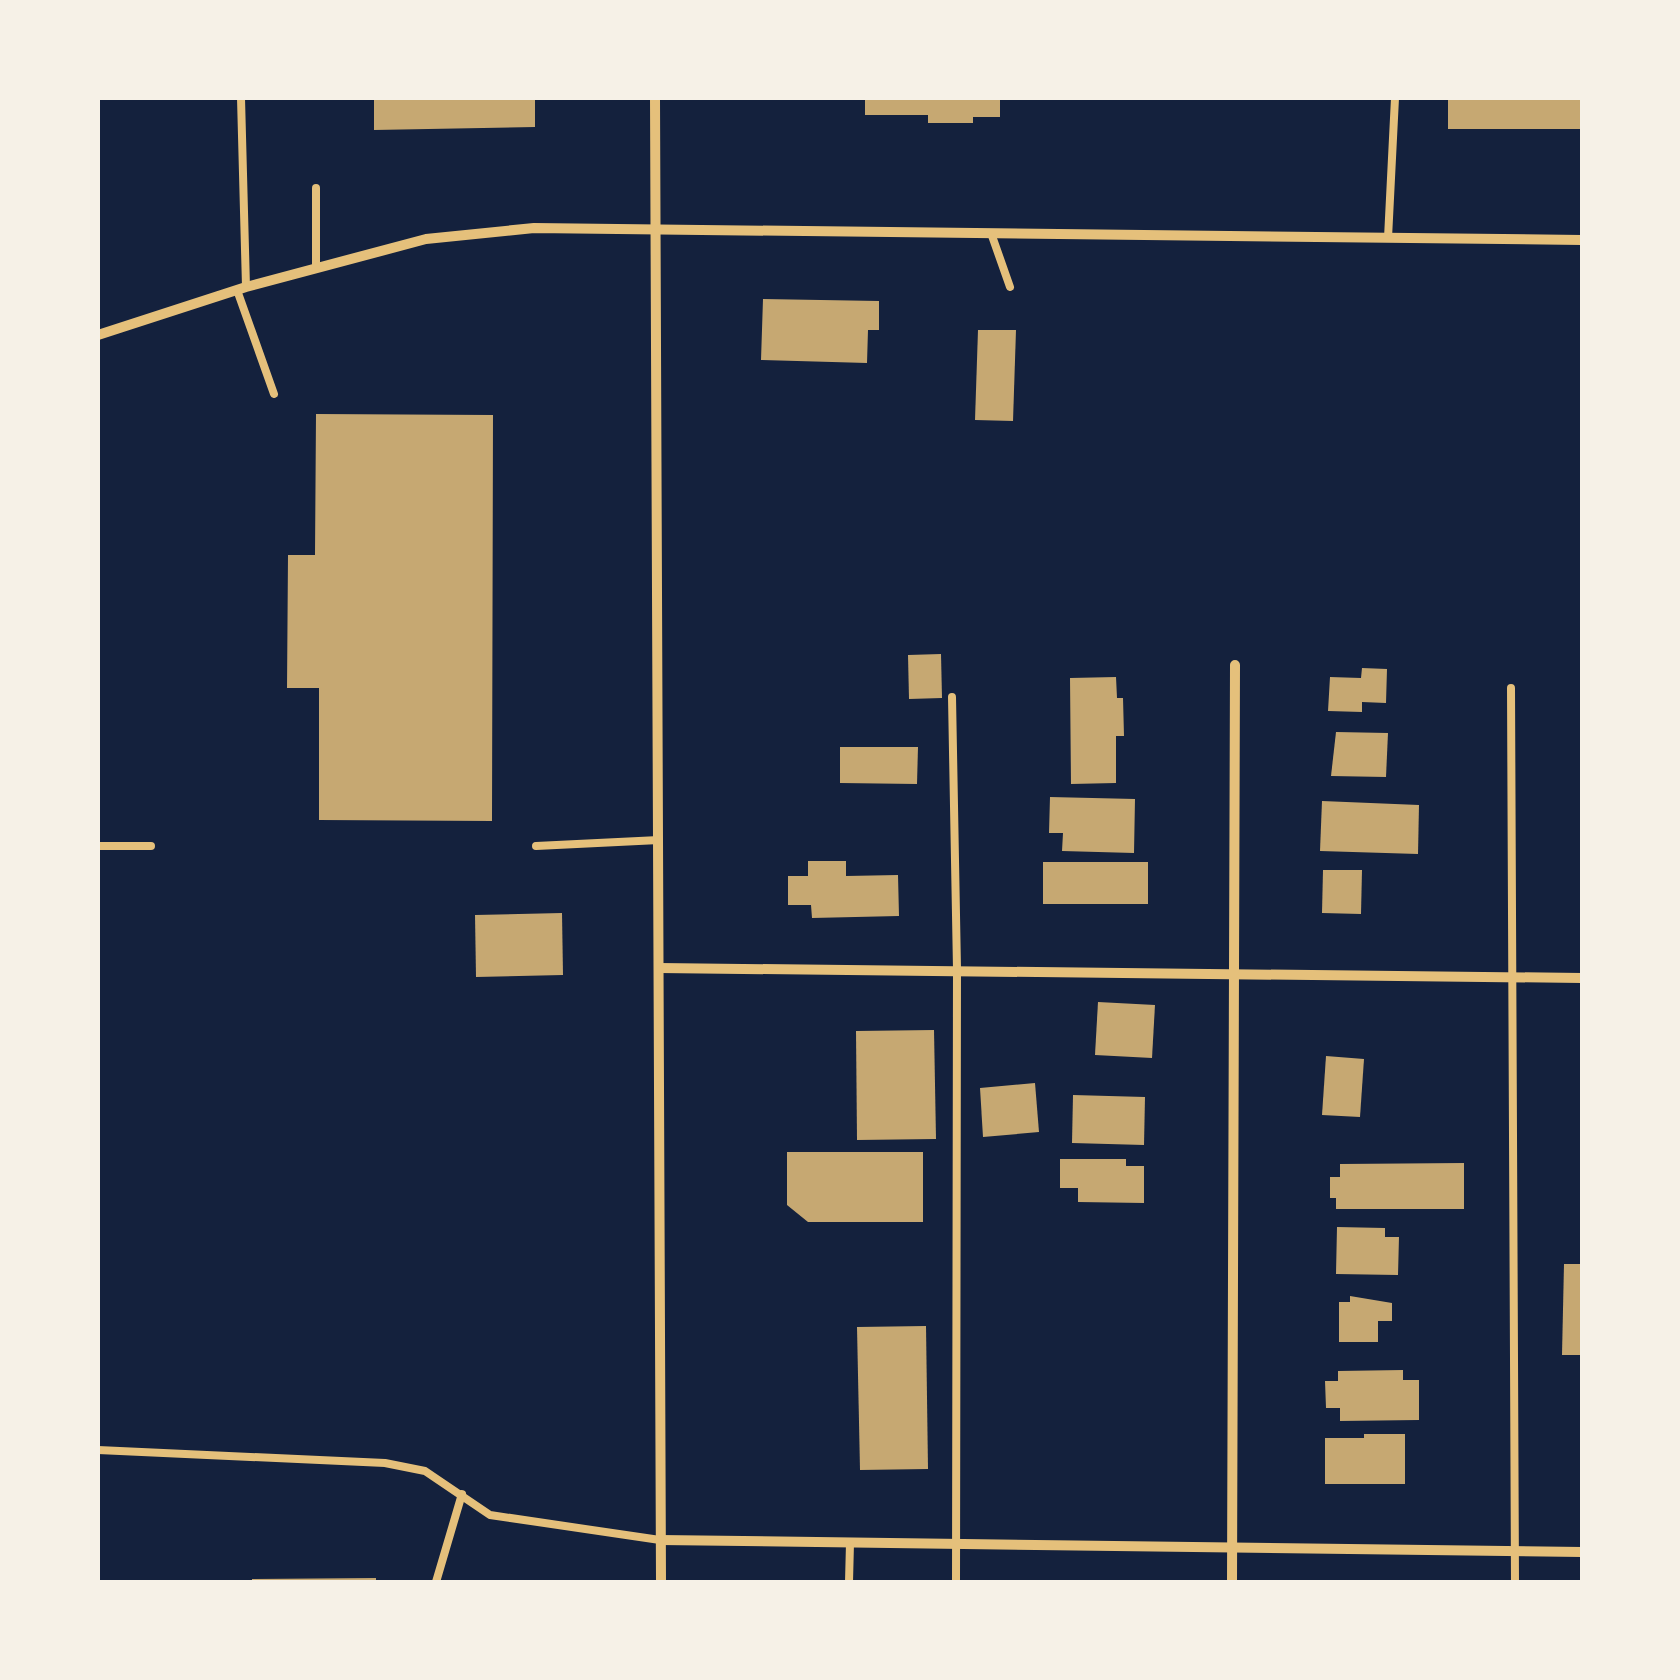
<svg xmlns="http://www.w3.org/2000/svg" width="1680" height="1680" font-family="Roboto,sans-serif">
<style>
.building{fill:#c6a872}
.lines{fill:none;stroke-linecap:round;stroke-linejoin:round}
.service{stroke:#e5c07b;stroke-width:8}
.minor{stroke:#e5c07b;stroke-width:10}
</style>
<rect width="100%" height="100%" fill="#14213d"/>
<g class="building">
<polygon points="374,98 535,98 535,127 374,130"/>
<polygon points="865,98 1000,98 1000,117 973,117 973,123 928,123 928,115 865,115"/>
<rect x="1448" y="98" width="134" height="31"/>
<polygon points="763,299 879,301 879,330 868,330 867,363 761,360"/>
<polygon points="978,330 1016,330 1013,421 975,420"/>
<polygon points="316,414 493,415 492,821 319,820 319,688 287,688 288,555 315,555"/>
<polygon points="941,654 942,698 909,699 908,655"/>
<polygon points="1362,668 1387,669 1386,703 1362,702 1362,712 1328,711 1330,677 1361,678"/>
<polygon points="1116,677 1117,698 1123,698 1124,736 1116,736 1116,783 1071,784 1070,678"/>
<polygon points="1336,732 1388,733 1386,777 1331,776"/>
<polygon points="840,747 918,747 917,784 840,783"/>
<polygon points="1050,797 1135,799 1134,853 1062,851 1063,833 1049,833"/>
<polygon points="1322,801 1419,805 1418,854 1320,851"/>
<polygon points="808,861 846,861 846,876 898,875 899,916 812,918 811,905 788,905 788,876 808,876"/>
<rect x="1043" y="862" width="105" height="42"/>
<polygon points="1323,870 1362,870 1361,914 1322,913"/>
<polygon points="562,913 563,975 476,977 475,915"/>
<polygon points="1098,1002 1155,1005 1152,1058 1095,1055"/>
<polygon points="934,1030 936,1139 857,1140 856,1031"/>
<polygon points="1326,1056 1364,1059 1360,1117 1322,1115"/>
<polygon points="1035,1083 1039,1132 983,1137 980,1088"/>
<polygon points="1073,1095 1145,1097 1144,1145 1072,1143"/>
<polygon points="787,1152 923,1152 923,1222 808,1222 787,1205"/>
<polygon points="1060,1159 1126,1159 1126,1166 1144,1166 1144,1203 1078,1202 1078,1188 1060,1188"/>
<polygon points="1464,1163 1464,1209 1336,1209 1336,1198 1330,1198 1330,1177 1340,1177 1340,1164"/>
<polygon points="1337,1227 1385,1228 1385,1237 1399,1237 1398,1275 1336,1274"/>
<polygon points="1564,1264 1582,1264 1582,1355 1562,1355"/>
<polygon points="1350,1296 1392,1303 1392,1321 1378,1321 1378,1342 1339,1342 1339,1302 1350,1302"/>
<polygon points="926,1326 928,1469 860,1470 857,1327"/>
<polygon points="1403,1370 1403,1380 1419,1380 1419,1420 1340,1421 1340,1408 1326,1408 1325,1381 1338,1381 1338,1371"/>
<polygon points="1364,1434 1405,1434 1405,1484 1325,1484 1325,1438 1364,1438"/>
<polygon points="376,1578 376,1582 252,1582 252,1579"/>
</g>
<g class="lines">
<g class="service">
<polyline points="241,98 246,287"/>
<polyline points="316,188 316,268"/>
<polyline points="991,233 1010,287"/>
<polyline points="1388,238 1395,98"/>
<polyline points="237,290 274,394"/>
<polyline points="1511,688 1515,1582"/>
<polyline points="952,697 957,969 956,1582"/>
<polyline points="98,846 151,846"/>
<polyline points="536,846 659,840"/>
<polyline points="98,1450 385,1463 425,1471 490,1515 660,1540"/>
<polyline points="436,1582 462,1494"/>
<polyline points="849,1582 850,1543"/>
</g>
<g class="minor">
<polyline points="655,98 661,1582"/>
<polyline points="98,335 246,287 426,239 534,228 1582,240"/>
<polyline points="659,968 1582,978"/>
<polyline points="660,1540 1582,1552"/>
<polyline points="1232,1582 1235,665"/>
</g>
</g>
<rect width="1680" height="1680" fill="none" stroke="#f6f1e7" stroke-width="200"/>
</svg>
